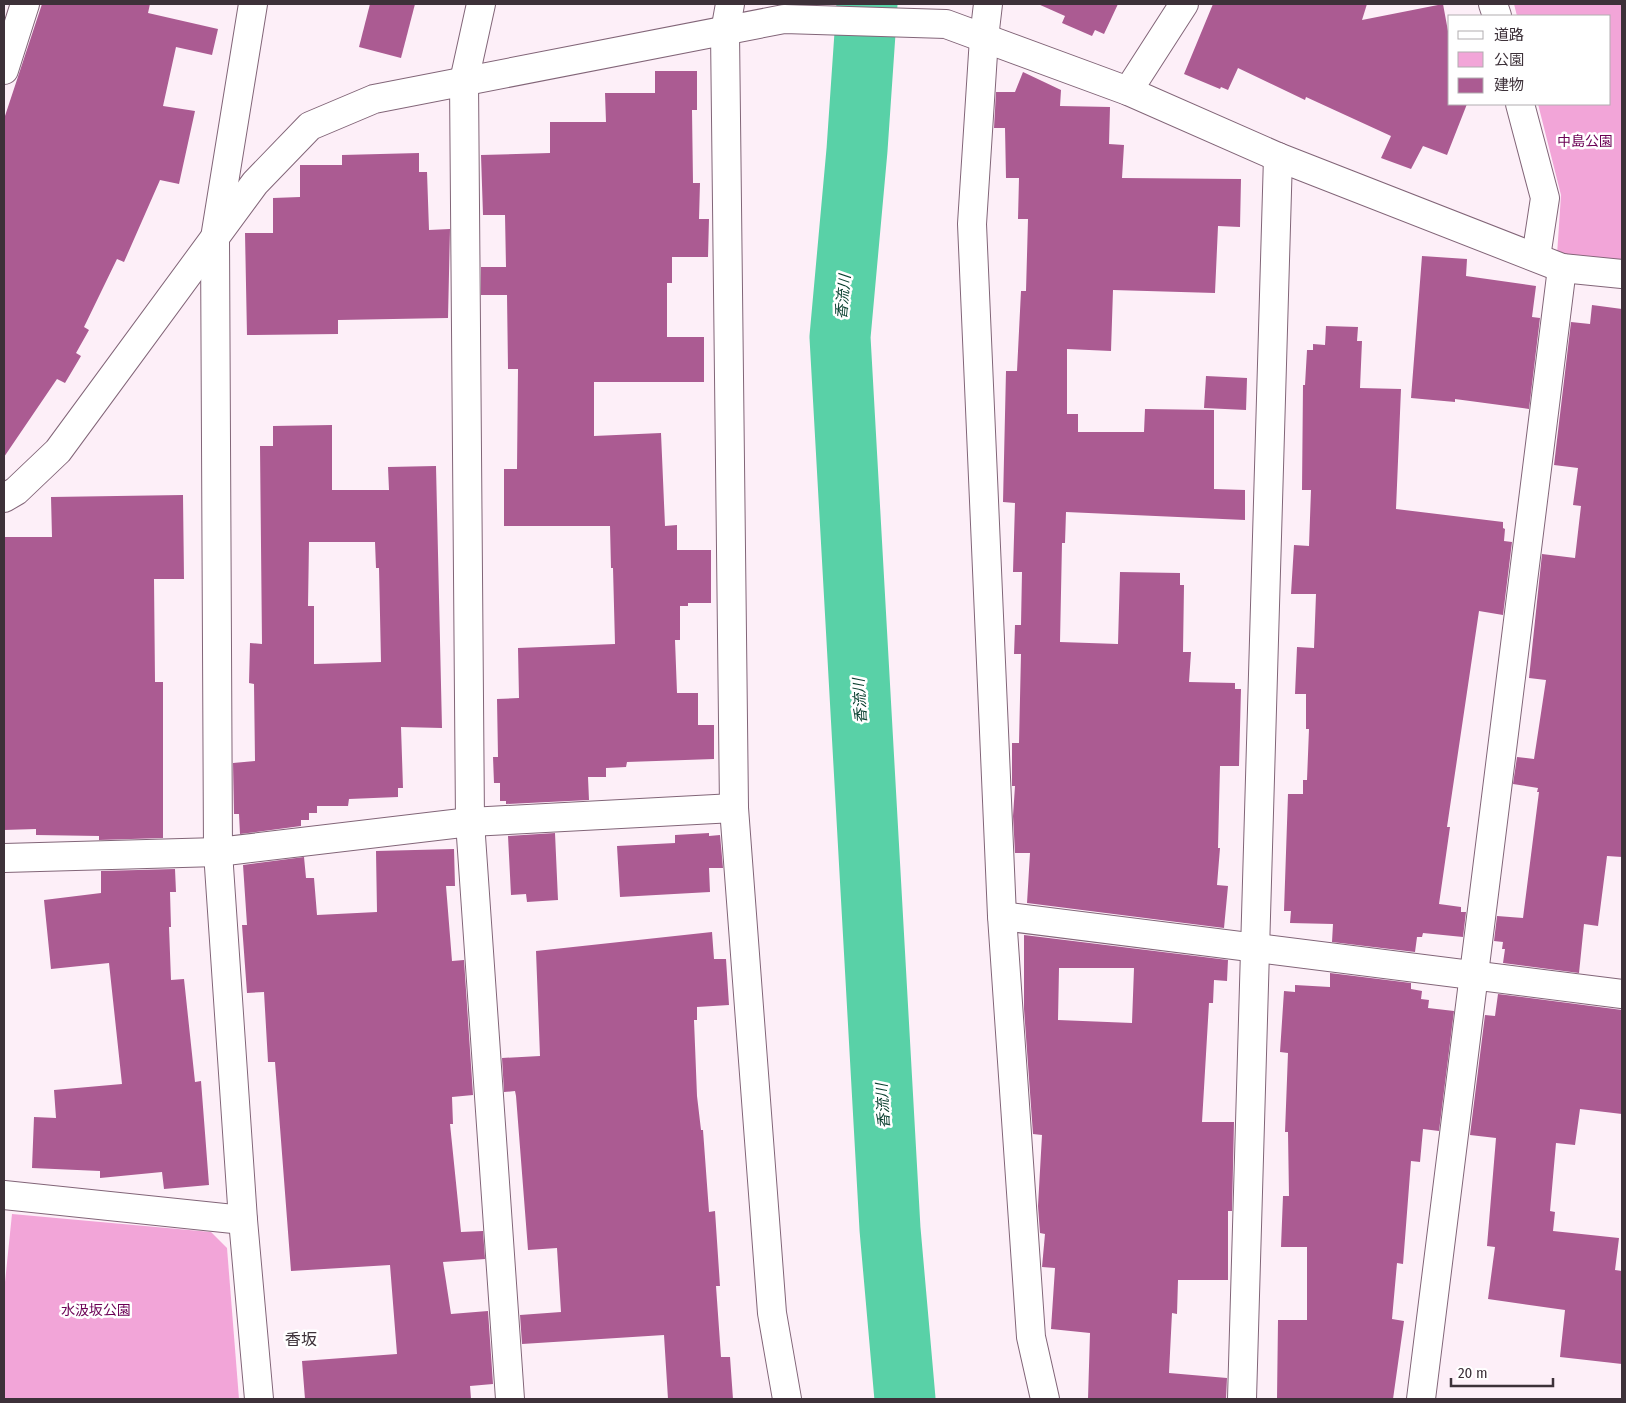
<svg xmlns="http://www.w3.org/2000/svg" width="1626" height="1403" font-family="'Fira Sans Condensed','Noto Sans JP',sans-serif">
<style>
.green{fill:#f2a5d8}
.lines{fill:none;stroke-linecap:round;stroke-linejoin:round}
.river{stroke:#59d1a7;stroke-width:61}
.building{fill:#ab5b92;fill-rule:evenodd}
.minor-casing{stroke:#826578;stroke-width:30}
.minor{stroke:#fff;stroke-width:28}
.labels{text-anchor:middle;stroke-width:5;stroke-linejoin:round;paint-order:stroke}
.park-label{font-size:14px;fill:#6b0055;stroke:#fff}
.water-label{font-size:15px;font-style:italic;fill:#083e2e;stroke:#fff}
.quarter-label{font-size:16px;fill:#3d3139;stroke:#fff}
</style>
<rect width="100%" height="100%" fill="#fdeff8"/>
<g class="green">
<polygon points="1514,4 1622,4 1622,261 1557,255 1561,195 1538,104 1610,104 1610,16 1517,16"/>
<polygon points="12,1214 211,1232 227,1248 239,1399 4,1399 4,1292"/>
</g>
<g class="lines">
<polyline class="river" points="867,4 857,150 840,337 890,1229 905,1399"/>
</g>
<g class="building">
<polygon points="42,4 150,4 148,13 218,29 212,55 176,47 163,106 195,111 179,184 160,180 124,262 117,259 84,327 89,330 76,353 81,356 65,383 57,379 4,457 4,119"/>
<polygon points="370,4 415,4 401,58 359,47"/>
<polygon points="1038,4 1118,4 1104,34 1095,30 1092,36 1062,23 1065,16"/>
<polygon points="1213,4 1367,4 1362,20 1443,4 1450,42 1450,104 1467,104 1447,155 1423,146 1411,169 1381,158 1391,136 1306,97 1305,100 1238,68 1228,90 1221,87 1220,89 1184,74"/>
<polygon points="655,71 697,71 697,110 692,110 693,183 700,183 699,219 709,219 708,257 672,257 672,283 667,283 667,337 704,337 704,382 594,382 594,436 661,433 665,526 677,525 677,550 711,550 711,603 688,603 688,606 680,606 680,640 675,640 677,693 698,693 698,725 714,725 714,759 627,762 626,767 606,768 606,777 588,777 589,800 506,804 506,801 500,801 500,783 494,783 493,757 498,757 497,699 519,698 518,648 615,644 613,568 611,568 610,526 504,526 504,469 517,469 518,369 508,369 507,295 481,295 481,267 506,267 505,215 483,215 481,155 550,153 550,122 606,122 605,93 655,93"/>
<polygon points="1023,72 1061,90 1060,106 1110,107 1109,144 1124,145 1122,178 1241,179 1240,227 1218,226 1215,293 1113,290 1111,351 1067,349 1067,414 1078,414 1078,432 1144,432 1145,409 1214,410 1214,489 1245,490 1245,520 1066,512 1065,543 1062,543 1060,642 1118,644 1120,572 1180,573 1180,585 1184,585 1183,652 1191,652 1189,682 1235,683 1235,689 1241,689 1239,766 1220,766 1218,848 1220,848 1217,885 1228,886 1224,928 1027,903 1030,853 1015,853 1013,816 1015,786 1012,786 1012,743 1019,743 1021,654 1014,654 1015,625 1021,625 1022,572 1013,572 1015,503 1003,502 1006,371 1017,371 1021,291 1026,291 1028,219 1018,219 1019,178 1006,178 1005,128 994,128 996,92 1015,92"/>
<polygon points="419,153 419,172 427,172 429,230 450,229 448,318 338,320 338,334 247,335 245,233 273,233 273,198 300,197 300,165 342,165 342,155"/>
<polygon points="1422,256 1467,259 1466,276 1536,286 1532,317 1540,318 1529,409 1455,399 1455,402 1411,398"/>
<polygon points="1592,305 1622,309 1622,857 1607,856 1598,926 1584,924 1579,973 1503,963 1505,949 1502,949 1503,942 1494,941 1497,916 1523,918 1539,792 1537,792 1538,788 1513,784 1517,757 1534,759 1546,680 1529,678 1542,554 1575,558 1581,506 1573,505 1578,468 1554,465 1571,322 1590,324"/>
<polygon points="1326,326 1358,327 1357,341 1362,341 1360,388 1401,389 1396,509 1503,522 1503,528 1505,529 1504,541 1512,542 1503,615 1479,611 1447,827 1450,827 1439,904 1461,907 1461,912 1466,912 1463,937 1423,933 1422,937 1417,937 1415,952 1332,942 1333,924 1290,923 1291,911 1284,911 1288,794 1303,794 1303,780 1307,780 1309,729 1306,729 1306,694 1295,694 1297,647 1314,648 1316,594 1291,594 1294,545 1309,546 1311,490 1302,490 1303,385 1305,385 1307,350 1313,350 1313,344 1325,345"/>
<polygon points="1206,376 1247,378 1246,410 1204,408"/>
<path d="M332 425V490H389L388 467 436 466 442 728 401 727 403 788H398V797L349 799 348 806H317V813H309V820H301V826L240 834 239 814H234L233 763 255 761 254 684 249 683 250 643 262 644 260 446H273V426ZM309 542H375L376 568H379L381 662 314 664V606H308Z"/>
<polygon points="183,495 184,579 154,579 155,682 163,682 163,838 99,840 99,836 36,835 36,829 4,830 4,537 52,537 51,497"/>
<polygon points="555,833 558,900 527,902 526,894 511,895 508,836"/>
<polygon points="709,833 709,836 720,835 723,868 709,868 710,892 620,897 617,846 675,843 675,835"/>
<polygon points="454,849 455,886 446,886 452,961 464,960 473,1095 452,1097 453,1124 450,1124 461,1232 483,1231 485,1259 443,1262 451,1314 488,1311 493,1384 470,1386 471,1399 305,1399 302,1361 397,1354 390,1265 291,1271 275,1062 268,1062 264,992 247,993 242,925 247,925 243,865 304,857 306,878 314,878 317,915 377,912 376,851"/>
<polygon points="175,869 176,892 170,892 171,927 169,927 171,980 184,979 195,1082 201,1081 209,1185 164,1189 162,1172 100,1178 100,1171 32,1168 34,1117 56,1118 54,1090 122,1084 109,963 51,969 44,900 101,893 101,871"/>
<polygon points="712,932 714,959 726,959 729,1005 697,1007 697,1020 694,1020 697,1096 701,1130 703,1130 709,1212 715,1211 720,1286 716,1286 721,1357 730,1357 733,1399 668,1399 664,1335 522,1344 520,1315 561,1312 557,1248 528,1250 516,1096 515,1091 504,1092 502,1058 540,1056 536,951"/>
<path d="M1024 935 1228 960 1227 981 1214 980 1213 1003H1209L1202 1122H1234L1232 1211H1228V1280H1178L1177 1314 1172 1313 1169 1373 1227 1378 1226 1399H1088L1090 1333 1051 1329 1055 1268 1042 1267 1045 1234 1040 1233 1038 1206 1042 1135 1033 1134 1024 1009ZM1059 968H1134L1132 1023 1058 1020Z"/>
<polygon points="1330,973 1411,983 1411,989 1422,991 1421,999 1429,1000 1428,1008 1454,1011 1439,1131 1423,1129 1420,1162 1411,1161 1403,1264 1397,1263 1392,1319 1404,1321 1393,1399 1277,1399 1278,1320 1307,1320 1307,1247 1281,1247 1283,1196 1289,1196 1288,1132 1285,1132 1288,1053 1280,1052 1284,991 1295,992 1295,985 1330,987"/>
<polygon points="1498,994 1622,1010 1622,1114 1580,1109 1575,1145 1556,1143 1550,1211 1555,1212 1553,1231 1619,1238 1615,1270 1622,1271 1622,1364 1560,1357 1565,1310 1488,1299 1495,1247 1487,1246 1496,1138 1470,1135 1485,1015 1495,1016"/>
</g>
<g class="lines">
<g class="minor-casing">
<g id="minor">
<polyline points="253,4 215,238 218,852 243,1220 259,1399"/>
<polyline points="481,4 464,81 470,822 510,1399"/>
<polyline points="730,4 725,32 734,808 772,1313 787,1399"/>
<polyline points="988,4 984,38 972,224 1002,916 1031,1337 1045,1399"/>
<polyline points="1493,4 1497,16"/>
<polyline points="4,70 25,4"/>
<polyline points="1128,91 1184,4"/>
<polyline points="1520,104 1545,198 1536,257"/>
<polyline points="4,498 16,491 58,451 255,183 310,126 374,99 784,19 946,24 1128,91 1278,157 1562,268 1622,274"/>
<polyline points="4,858 218,852 470,822 734,808"/>
<polyline points="1002,916 1622,994"/>
<polyline points="4,1195 243,1220"/>
<polyline points="1242,1399 1278,157"/>
<polyline points="1421,1399 1562,268"/>
</g>
</g>
<use href="#minor" class="minor"/>
</g>
<g class="labels">
<g class="park-label">
<text x="1585" y="146">中島公園</text>
<text x="96" y="1315">水汲坂公園</text>
</g>
<g class="water-label">
<text transform="translate(843 297) rotate(-85)" y="5">香流川</text>
<text transform="translate(860 701) rotate(-93)" y="5">香流川</text>
<text transform="translate(883 1106) rotate(-93)" y="5">香流川</text>
</g>
<g class="quarter-label">
<text x="301" y="1345">香坂</text>
</g>
</g>
<rect width="1626" height="1403" fill="none" stroke="#3d3139" stroke-width="10"/>
<rect x="1448" y="15" width="162" height="90" fill="#ffffff" stroke="#b1adb0"/>
<rect x="1458" y="31" width="25" height="8" fill="#ffffff" stroke="#b1adb0"/>
<text x="1494" y="40" font-size="15" fill="#3d3139">道路</text>
<rect x="1458" y="52" width="25" height="15" fill="#f2a5d8" stroke="#b1adb0"/>
<text x="1494" y="65" font-size="15" fill="#3d3139">公園</text>
<rect x="1458" y="78" width="25" height="15" fill="#ab5b92" stroke="#b1adb0"/>
<text x="1494" y="90" font-size="15" fill="#3d3139">建物</text>
<path d="M1451 1378v8h102v-8" fill="none" stroke="#3d3139" stroke-width="2.5"/>
<text x="1458" y="1378" font-size="15" fill="#3d3139" stroke="#ffffff" stroke-width="4" paint-order="stroke">20 m</text>
</svg>
